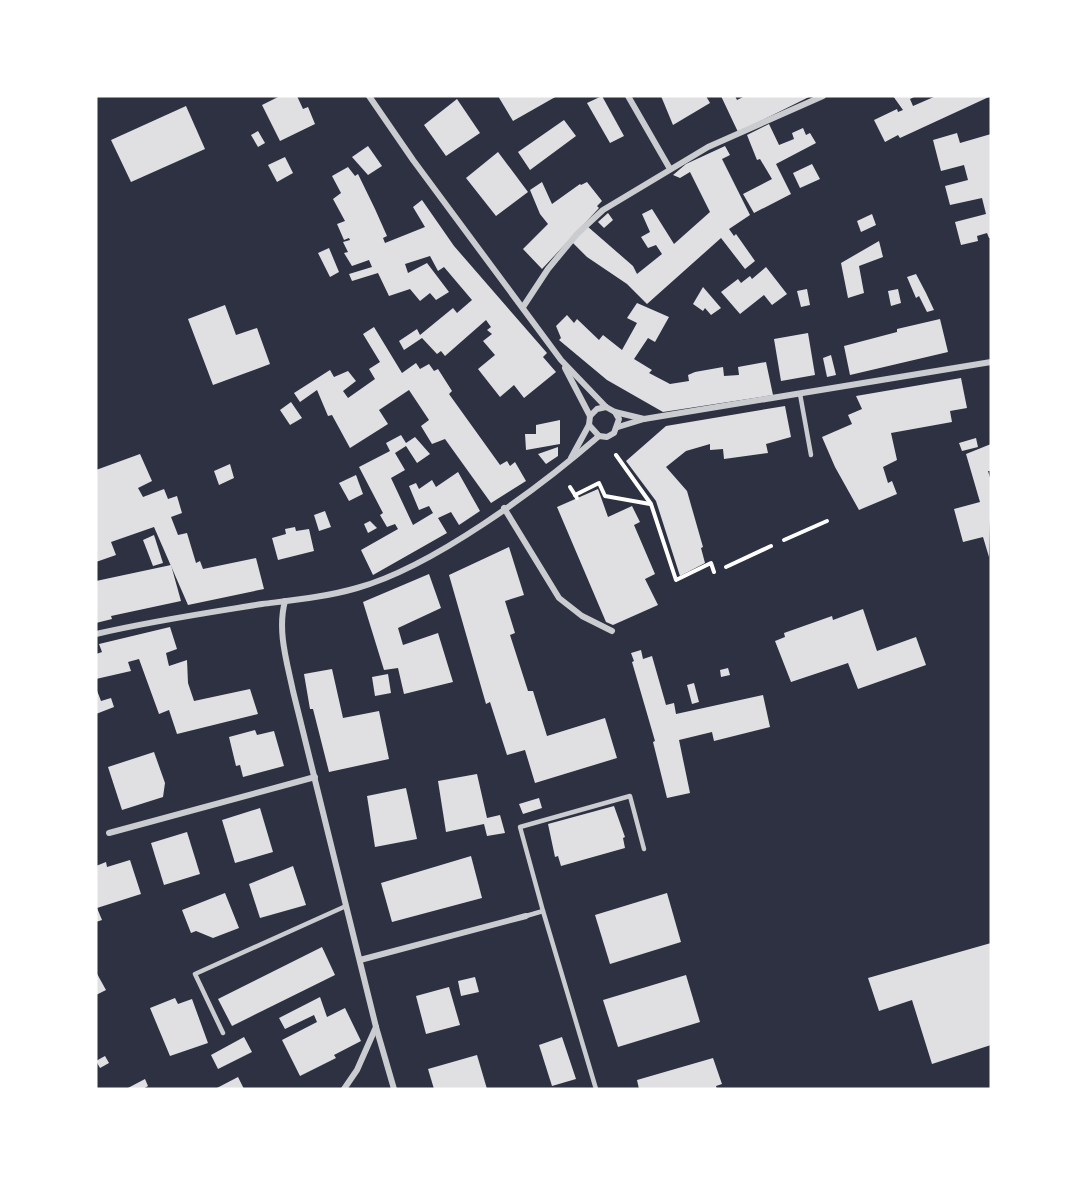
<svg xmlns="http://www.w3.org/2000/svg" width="1087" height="1185" font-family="Inter,sans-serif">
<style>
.building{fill:#e0e0e3}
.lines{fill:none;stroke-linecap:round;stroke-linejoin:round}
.path{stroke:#fff;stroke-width:4}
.service{stroke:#caccd0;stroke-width:4.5}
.minor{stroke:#caccd0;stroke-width:6}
</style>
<rect width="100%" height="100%" fill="#2d3142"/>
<g class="building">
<polygon points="280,96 297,96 303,109 308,107 315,124 280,141 262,105"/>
<polygon points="498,96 557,96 513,121"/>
<polygon points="602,96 624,136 610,143 587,103"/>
<polygon points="661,96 706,96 710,103 673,125"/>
<polygon points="721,96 735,96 737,100 745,96 811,96 738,132"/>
<polygon points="893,96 916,96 910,99 913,106 936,96 991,96 900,138 898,135 885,142 874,120 897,109 898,112 903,110"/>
<polygon points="457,99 480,133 446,156 424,125"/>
<polygon points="186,106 205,149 131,182 111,140"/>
<polygon points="564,120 576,136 530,170 518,152"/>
<polygon points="769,124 779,145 794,139 792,133 803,128 806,135 810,133 816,143 776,164 791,194 754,213 743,194 772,179 760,159 757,160 747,135"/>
<polygon points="258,131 265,143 258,147 251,135"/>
<polygon points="957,133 960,143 991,134 991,238 989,238 987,233 977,236 978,241 961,245 955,222 986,214 982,198 950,205 945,186 968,180 964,165 941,171 933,140"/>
<polygon points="368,146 382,166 368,175 352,157"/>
<polygon points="725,146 730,155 722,159 750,215 729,229 734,236 736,234 755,261 745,269 721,238 647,304 627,284 587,257 572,242 587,226 633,266 637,274 662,254 656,245 648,248 641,237 650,232 642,214 652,209 674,244 710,212 690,172 680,178 673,175 686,164"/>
<polygon points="498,152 528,192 496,216 466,178"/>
<polygon points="285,157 293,173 277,182 268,165"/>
<polygon points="812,164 820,179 800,188 793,173"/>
<polygon points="348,167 355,176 358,174 375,209 387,236 383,238 385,243 425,227 413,207 422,200 454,246 547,353 543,357 556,372 524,398 514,385 500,397 478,369 495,355 483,341 492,334 487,330 491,327 486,320 445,356 441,351 437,354 422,338 404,350 399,341 417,329 420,335 453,308 457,313 472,300 444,267 438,271 430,256 405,264 408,273 427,263 449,292 436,300 430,293 420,301 410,289 389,296 378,273 352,281 349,274 372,267 369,260 352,266 344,253 348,252 343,242 350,240 349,238 344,240 337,224 345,221 333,199 341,193 332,176"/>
<polygon points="542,182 552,204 580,184 581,185 587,182 602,201 597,206 599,208 542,269 523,249 548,224 540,214 530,190"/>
<polygon points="608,213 613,220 604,228 598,222"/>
<polygon points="872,214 876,225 861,232 857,221"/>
<polygon points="879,241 883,257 859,266 864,293 848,298 841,263"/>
<polygon points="329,248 339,272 330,277 318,253"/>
<polygon points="766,267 787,294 772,305 764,295 740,314 721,292 738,279 741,283 750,276 752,279"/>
<polygon points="916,274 926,293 934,310 927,312 919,296 916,298 907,277"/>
<polygon points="703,287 721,308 711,315 705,308 703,311 693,304"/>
<polygon points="807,289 810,305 801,307 797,291"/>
<polygon points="898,289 901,303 891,306 888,291"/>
<polygon points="637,303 669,317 655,342 648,338 634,359 652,370 649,373 670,384 689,381 688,375 695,372 723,367 724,376 739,375 738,367 766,362 773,395 663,412 607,380 559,340 561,338 556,326 567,315 574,323 577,319 599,340 603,335 622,350 637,323 627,318"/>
<polygon points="225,305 236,335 257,328 270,364 213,385 188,319"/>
<polygon points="940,319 948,352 850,375 844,346 897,332 897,329"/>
<polygon points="374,327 402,373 416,363 420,369 429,364 434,371 438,369 452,391 449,394 500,465 507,461 510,466 515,462 526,481 491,503 445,439 432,444 421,426 429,420 409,390 379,410 388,424 350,448 332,415 328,416 317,390 300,402 294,393 330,370 334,377 348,371 356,381 343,391 348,398 375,379 369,369 380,362 363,334"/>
<polygon points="808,333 815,375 781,381 774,339"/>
<polygon points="831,355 836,375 827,377 823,358"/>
<polygon points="961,378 967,408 950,411 952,422 891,433 897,460 883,467 888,483 892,481 897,494 859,510 835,467 822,437 852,424 848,415 862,409 856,396"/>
<polygon points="291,402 302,418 290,425 280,410"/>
<polygon points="785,406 791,437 766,444 768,453 724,459 723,449 710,450 710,444 686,451 666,467 687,491 703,547 701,548 705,563 680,576 656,501 626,461 666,426"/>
<polygon points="560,420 560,444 526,450 525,434 536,434 536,425"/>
<polygon points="401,435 406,443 415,437 430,454 417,463 406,446 395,453 405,470 391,478 413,525 433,513 429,506 419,510 409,486 416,483 419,489 432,480 436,487 458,472 480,511 459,525 451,512 438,518 447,533 373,575 361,550 398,529 395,524 387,527 380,515 383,513 359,467 390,451 386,443"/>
<polygon points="976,438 978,447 962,451 959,443"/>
<polygon points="991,444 991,471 988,471 991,481 989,557 983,537 963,542 954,509 980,502 966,454"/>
<polygon points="558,447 558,456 546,464 538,454"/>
<polygon points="140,454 152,481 138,488 143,497 164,489 168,499 177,496 182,513 171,517 178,535 187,533 196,563 200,561 203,569 256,558 264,589 188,605 154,527 111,542 116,555 96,562 96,470"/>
<polygon points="230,464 234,478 219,485 214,471"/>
<polygon points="356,475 363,494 349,501 339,483"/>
<polygon points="598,489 608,517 632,506 640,522 634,525 655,574 645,579 658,605 613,625 606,622 557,507"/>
<polygon points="325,511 331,527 319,531 314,515"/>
<polygon points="370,521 377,528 368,533 364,524"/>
<polygon points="295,527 296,531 309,529 314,551 278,560 272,538 286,534 285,529"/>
<polygon points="154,535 163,563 153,566 143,540"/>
<polygon points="509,547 524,595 505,601 515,633 510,635 528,691 533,691 547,736 605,718 617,758 535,783 525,750 507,755 490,702 486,704 449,575"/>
<polygon points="171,565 181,601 111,616 112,619 96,623 96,581"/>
<polygon points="429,574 441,608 398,628 403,645 438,633 453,682 404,694 398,668 384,670 363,602"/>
<polygon points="863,609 877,651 916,637 926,665 858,689 848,663 791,682 775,641 785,637 784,633 832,616 833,620"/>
<polygon points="170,627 177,649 166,653 168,662 169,666 187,660 188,683 194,701 250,689 258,714 177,734 169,710 159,714 139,659 128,662 131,671 96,679 96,654 102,652 99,644"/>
<polygon points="641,650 643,659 652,656 666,705 674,703 676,714 763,695 770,727 714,741 712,732 679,740 690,793 667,798 653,742 655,741 632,662 634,661 631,653"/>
<polygon points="728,668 730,675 721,677 720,670"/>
<polygon points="332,669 343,718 379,711 389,759 329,772 313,709 310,709 304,674"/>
<polygon points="388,674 391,693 375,696 372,677"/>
<polygon points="694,683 699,702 692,704 687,685"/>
<polygon points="96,688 101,701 111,698 114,707 96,714"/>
<polygon points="255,730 257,735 274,731 284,766 243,777 240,765 236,766 229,737"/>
<polygon points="154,752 165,783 163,797 122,810 108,767"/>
<polygon points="477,774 487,818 500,815 505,833 487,836 484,824 446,832 438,781"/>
<polygon points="406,788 417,839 375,847 367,796"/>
<polygon points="539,798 542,808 523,814 519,804"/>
<polygon points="614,806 625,837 623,838 625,848 561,866 558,856 555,857 548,824"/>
<polygon points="260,808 273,852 235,863 222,820"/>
<polygon points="187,832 200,874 164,885 151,843"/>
<polygon points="471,856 482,898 392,922 381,883"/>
<polygon points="130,860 141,894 97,908 102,920 96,922 96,866 106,862 107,867"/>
<polygon points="293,866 306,905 260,918 249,884"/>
<polygon points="225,893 239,928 213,938 196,931 191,933 182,910"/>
<polygon points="667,893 681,942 610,964 595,915"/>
<polygon points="991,943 991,1045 932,1064 912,1000 879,1011 868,978"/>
<polygon points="322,947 335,975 232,1026 218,999"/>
<polygon points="96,972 106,990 96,995"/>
<polygon points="686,975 700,1022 618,1047 603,1000"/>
<polygon points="475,977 479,992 461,996 458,981"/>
<polygon points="449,987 460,1025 426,1034 416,996"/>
<polygon points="320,997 327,1017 345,1008 361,1041 334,1055 336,1058 300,1076 282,1040 317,1022 314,1015 285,1029 279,1018"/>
<polygon points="175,998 178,1004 192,999 208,1043 170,1056 150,1008"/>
<polygon points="244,1037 252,1052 218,1069 211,1055"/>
<polygon points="562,1037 576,1079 552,1086 539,1045"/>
<polygon points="477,1055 487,1089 434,1089 428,1069"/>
<polygon points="105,1056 109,1063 100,1068 96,1061"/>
<polygon points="713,1058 722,1084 716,1086 717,1089 639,1089 637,1080"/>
<polygon points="238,1077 244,1089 215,1089"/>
<polygon points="145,1079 148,1086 143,1089 126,1089"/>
</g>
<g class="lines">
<g class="path">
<polyline points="616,455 651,504 676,580 711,563 714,572"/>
<polyline points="570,487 577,498"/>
<polyline points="575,495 599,483 605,496 650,504"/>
<polyline points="784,540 827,521"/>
<polyline points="726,567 771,546"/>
</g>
<g class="service">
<polyline points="800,394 811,455"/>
<polyline points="543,911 520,827 630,796 644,849"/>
<polyline points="526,916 543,911 596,1089"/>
<polyline points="223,1033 195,974 346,906"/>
</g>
<g class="minor">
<polyline points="369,96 413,160 561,360 606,407 615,412 644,419"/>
<polyline points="628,96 670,169"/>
<polyline points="523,307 548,269 577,234 603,210 708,147 823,96"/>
<polyline points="565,368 590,416 589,425 571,458"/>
<polyline points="590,416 597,409 606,407"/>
<polyline points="589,425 599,436 607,437 614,433 619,419 615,412"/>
<polyline points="618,427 644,419 991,362"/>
<polyline points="504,508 559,598 582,616 612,631"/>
<path d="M285 601C277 631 287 662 293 691L376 1027 394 1089"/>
<path d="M96 634C151 621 206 613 262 604 294 600 326 597 357 588 433 567 539 488 599 436"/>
<polyline points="109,833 315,777"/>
<polyline points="360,960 526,916"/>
<polyline points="344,1089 357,1070 376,1027"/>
</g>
</g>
<rect width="1087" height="1185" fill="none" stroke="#ffffff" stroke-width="195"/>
</svg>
